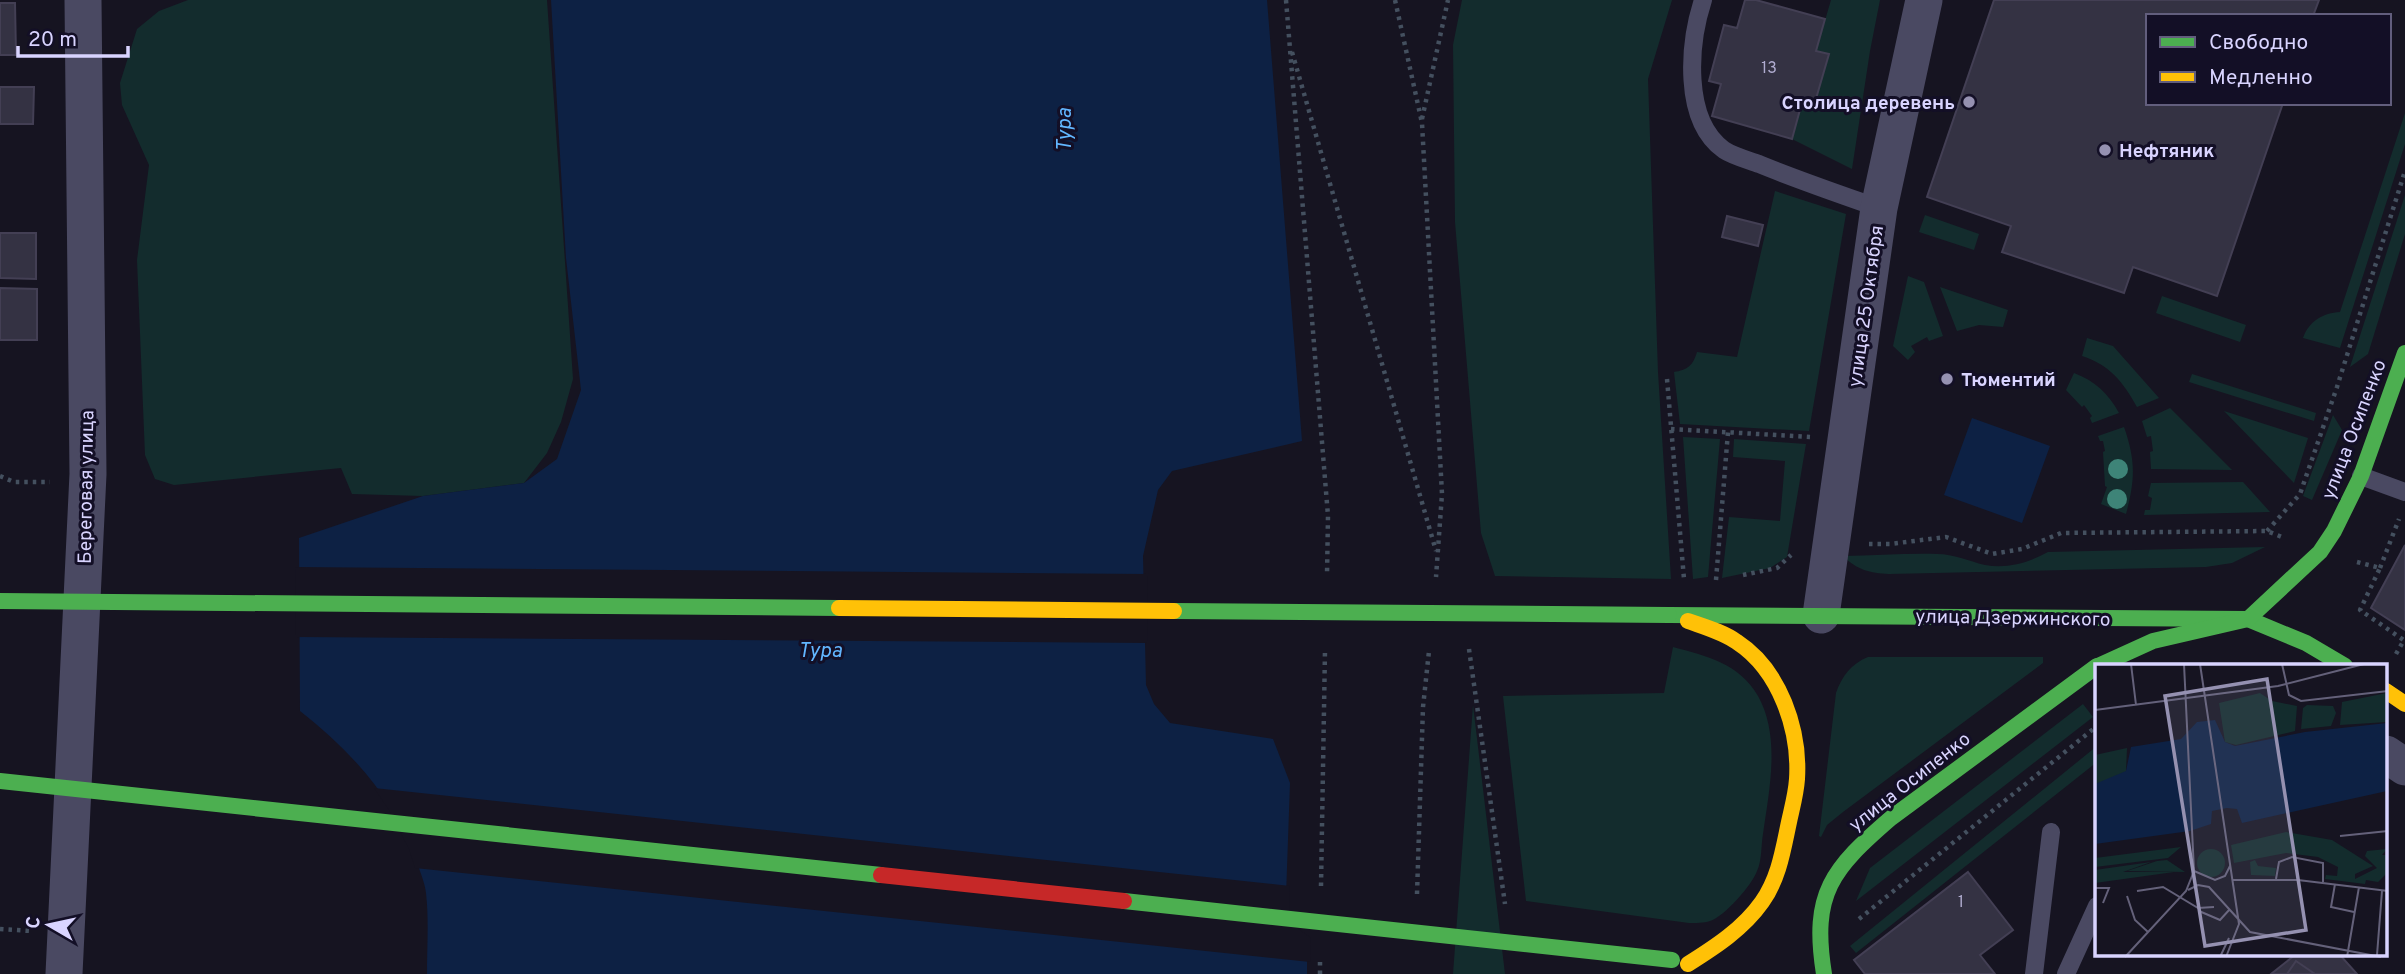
<svg xmlns="http://www.w3.org/2000/svg" width="2405" height="974" font-family="Overpass,sans-serif">
<style>
.green{fill:#132c2d}
.water{fill:#0d2144}
.pier{fill:#161421}
.building{fill:#343243;stroke:#433f54;stroke-width:2}
.lines{fill:none;stroke-linecap:round;stroke-linejoin:round}
.path{stroke:#44505f;stroke-width:4.5;stroke-dasharray:3.5 5;stroke-linecap:butt}
.lane{stroke:#4a4962;stroke-width:18}
.street{stroke:#4a4962;stroke-width:37}
.fast{stroke:#4caf50;stroke-width:16}
.slow{stroke:#ffc107;stroke-width:16}
.fast-bridge{stroke:#4caf50;stroke-width:16}
.slow-bridge{stroke:#ffc107;stroke-width:16}
.jam-bridge{stroke:#c62828;stroke-width:16}
.tree{fill:#3e8478}
.poi-dot{fill:#9591b1;stroke:#130f26;stroke-width:2.5}
.labels{text-anchor:middle;stroke-width:6;stroke-linejoin:round;paint-order:stroke}
.number-label{font-size:16px;fill:#b0acd0}
.poi-label{font-size:19px;font-weight:bold;fill:#d9d4ff;stroke:#130f26;text-anchor:start}
.street-label{font-size:19px;fill:#d9d4ff;stroke:#130f26}
.water-label{font-size:21px;font-style:italic;fill:#62b6ff;stroke:#130f26}
.inset-road{fill:none;stroke:#64617a;stroke-width:2}
.view{fill:#9591b1;fill-opacity:0.15;stroke:#9591b1;stroke-width:3.5}
.inset-edge{fill:none;stroke:#d9d4ff;stroke-width:3.5}
</style>
<rect width="100%" height="100%" fill="#161421"/>
<g class="green">
<polygon points="188,0 547,0 573,379 561,422 547,453 524,483 423,496 352,494 341,468 174,485 155,479 145,455 137,260 149,165 122,105 120,83 137,29 159,11"/>
<polygon points="1462,0 1672,0 1648,79 1658,372 1671,579 1495,576 1481,533 1455,222 1453,45"/>
<polygon points="1831,0 1880,0 1870,51 1852,169 1792,139 1801,106 1813,109 1829,54 1816,51"/>
<path d="M2405 113V144L2340 348 2303 338C2309 321 2323 313 2340 312Z"/>
<path d="M1775 191 1846 214 1809 431 1680 424 1674 372C1687 370 1693 366 1697 352L1737 357Z"/>
<polygon points="2405,195 2405,234 2368,354 2350,367"/>
<polygon points="1925,215 1979,234 1974,250 1919,232"/>
<polygon points="1908,276 1924,282 1943,336 1929,341 1927,337 1911,346 1915,352 1908,360 1893,346"/>
<polygon points="1940,287 2008,310 2003,327 1979,325 1957,331"/>
<polygon points="2162,296 2246,325 2240,342 2156,313"/>
<path d="M2087 338 2113 346 2159 398 2137 407C2123 382 2110 365 2082 356Z"/>
<path d="M2074 373C2095 381 2108 393 2119 413L2092 423 2090 418 2092 416 2084 405 2082 407 2066 390Z"/>
<polygon points="2192,374 2316,413 2314,421 2189,382"/>
<polygon points="2170,408 2232,470 2151,469 2150,452 2153,451 2151,436 2147,437 2142,421"/>
<polygon points="2224,411 2308,438 2294,483"/>
<polygon points="2333,415 2342,430 2312,500 2303,496"/>
<path d="M2124 427C2136 461 2135 480 2126 514L2101 504 2107 487 2105 486 2103 452 2105 451 2103 441H2100L2098 436Z"/>
<polygon points="1683,437 1720,439 1708,577 1693,579"/>
<polygon points="1734,439 1806,444 1787,557 1770,568 1722,578 1729,517 1780,521 1785,461 1733,457"/>
<polygon points="2243,482 2270,512 2144,515 2145,510 2150,510 2152,498 2148,496 2151,483"/>
<path d="M2265 547 2232 563 2206 567 1889 574C1870 573 1857 570 1843 556 1874 556 1906 553 1937 554 1954 554 1968 561 1985 565 2007 569 2028 563 2048 552Z"/>
<path d="M1673 647C1706 656 1739 663 1758 696 1781 737 1769 791 1763 834 1761 845 1762 861 1757 871 1752 885 1724 917 1710 921 1704 923 1695 923 1689 923L1526 901 1503 696 1664 693Z"/>
<path d="M1868 657H2043V663L1843 812 1827 825 1821 837 1819 836 1836 693C1842 676 1851 664 1868 657Z"/>
<polygon points="2083,704 2093,717 1856,901 1870,868"/>
<polygon points="1473,705 1505,974 1453,974"/>
<polygon points="2097,746 2097,762 1856,953 1850,946"/>
</g>
<g class="water">
<path d="M551 0H1267L1302 441 1172 471 1158 490 1143 556 1146 685 1154 704 1170 723 1273 739 1290 783 1285 924 1307 938V974H427C427 947 429 919 426 893 425 883 420 872 417 862 395 799 352 752 300 711L299 538 423 496 524 483 557 459 581 390 566 258Z"/>
<polygon points="1972,418 2050,446 2022,523 1944,495"/>
</g>
<g class="pier">
<polygon points="295,567 1147,574 1148,643 296,637"/>
<polygon points="374,788 1290,886 1289,922 1311,938 1310,962 415,868 409,849 389,810"/>
</g>
<g class="building">
<polygon points="1745,0 1756,0 1825,19 1816,51 1829,54 1813,109 1801,106 1792,139 1712,116 1721,84 1709,81 1724,25 1737,28"/>
<polygon points="1994,0 2319,0 2313,16 2148,16 2148,103 2283,103 2217,296 2133,267 2124,293 2002,252 2011,226 1927,197"/>
<polygon points="0,3 15,3 16,55 0,55"/>
<polygon points="0,87 34,87 33,124 0,124"/>
<polygon points="1727,216 1763,225 1758,246 1722,237"/>
<polygon points="0,233 36,233 36,279 0,278"/>
<polygon points="0,288 37,289 37,340 0,340"/>
<polygon points="2405,545 2405,630 2371,608"/>
<polygon points="1968,872 2013,930 1980,955 1995,974 1865,974 1854,960"/>
<polygon points="2295,955 2340,955 2357,974 2271,974"/>
<polygon points="2296,961 2315,974 2287,974"/>
</g>
<g class="lines">
<g class="path">
<polyline points="1286,0 1328,516 1327,575"/>
<polyline points="1395,0 1422,123 1442,494 1436,577"/>
<polyline points="1292,52 1436,551"/>
<polyline points="1422,119 1448,0"/>
<polyline points="1667,379 1684,579"/>
<polyline points="1671,429 1810,437"/>
<polyline points="0,476 14,482 50,482"/>
<polyline points="2267,531 2300,494 2337,387 2405,171"/>
<polyline points="1869,544 1890,544 1946,537 1992,554 2022,549 2061,533 2267,531 2282,537"/>
<polyline points="2357,562 2380,568 2360,610 2405,641"/>
<polyline points="2380,568 2399,519"/>
<polyline points="1743,575 1777,568 1791,555"/>
<polyline points="1716,580 1728,432"/>
<polyline points="1469,649 1505,904"/>
<polyline points="2396,654 2404,640"/>
<polyline points="1321,886 1325,650"/>
<polyline points="1417,894 1423,707 1429,651"/>
<polyline points="1859,919 2097,726"/>
<polyline points="0,929 31,931"/>
<polyline points="1320,974 1320,958"/>
</g>
<g class="lane">
<path d="M1703 0C1689 43 1682 120 1724 150 1733 156 1748 160 1759 164 1798 180 1839 194 1879 208"/>
<polyline points="2361,476 2405,492"/>
<polyline points="2034,974 2051,832"/>
<polyline points="2066,974 2097,906"/>
</g>
<g class="street">
<polyline points="1821,615 1879,208 1924,0"/>
<polyline points="2386,754 2405,767"/>
<polyline points="64,974 88,474 83,0"/>
</g>
<g class="fast">
<polyline points="1669,615 2248,619 2306,643 2345,666"/>
<polyline points="2098,666 2153,641 2248,619 2320,552 2334,531 2361,476 2405,353"/>
<path d="M1824 974C1811 893 1832 869 1891 818L2097 666"/>
</g>
<g class="slow">
<path d="M1688 621C1705 627 1723 632 1737 642 1780 670 1800 730 1797 779 1796 794 1792 808 1789 822 1783 850 1779 878 1762 902 1743 929 1715 947 1688 964"/>
<polyline points="2386,691 2405,704"/>
</g>
<g class="fast-bridge">
<polyline points="0,601 839,608"/>
<polyline points="1174,611 1669,615"/>
<polyline points="0,781 881,875"/>
<polyline points="1124,901 1672,960"/>
</g>
<polyline class="slow-bridge" points="839,608 1174,611"/>
<polyline class="jam-bridge" points="881,875 1124,901"/>
</g>
<g class="tree">
<circle cx="2118" cy="469" r="10"/>
<circle cx="2117" cy="499" r="10"/>
</g>
<g class="poi-dot">
<circle cx="1969" cy="102" r="7"/>
<circle cx="2105" cy="150" r="7"/>
<circle cx="1947" cy="379" r="7"/>
</g>
<g class="labels">
<g class="number-label">
<text x="1769" y="73">13</text>
<text x="1961" y="907">1</text>
</g>
<g class="poi-label">
<text x="1955" y="109" text-anchor="end">Столица деревень</text>
<text x="2119" y="157">Нефтяник</text>
<text x="1961" y="386">Тюментий</text>
</g>
<g class="street-label">
<text transform="translate(1865 306) rotate(-82)" y="7">улица 25 Октября</text>
<text transform="translate(2353 429) rotate(-69)" y="7">улица Осипенко</text>
<text transform="translate(85 487) rotate(-89)" y="7">Береговая улица</text>
<text transform="translate(2013 617) rotate(1)" y="7">улица Дзержинского</text>
<text transform="translate(1909 781) rotate(-38)" y="7">улица Осипенко</text>
</g>
<g class="water-label">
<text transform="translate(1064 130) rotate(-90)" y="7">Тура</text>
<text x="820" y="657">Тура</text>
</g>
</g>
<g transform="translate(2095 664)">
<rect width="292" height="292" fill="#161421"/>
<path d="M165 29 177 37 202 42 200 67 141 81 130 78 124 39ZM292 29V58L245 61 247 38ZM212 41 238 42 241 49 236 62 206 65 208 44ZM32 84 31 107 25 113 0 120V91ZM191 168 237 176 278 202 260 210V215L282 204 270 192 272 187 292 185 287 191H292V209L283 218 271 216 270 220 230 215 231 211 242 212 243 203 223 193 191 189 139 199 136 181ZM86 183 73 194 0 203V194ZM102 199a14 14 0 1 1 28 0a14 14 0 1 1-28 0ZM72 196 90 208 32 207 62 197ZM160 196 163 202 181 204 180 212 156 211 155 198ZM56 198 28 208H79L0 219V206Z" fill="#132c2d"/>
<path d="M120 56 130 78 140 82 210 68 292 59V127L147 159 142 145 132 144 117 147 116 160 95 167 0 180V120L31 107 36 83 86 75 102 58Z" fill="#0d2144"/>
<path class="inset-road" d="M36 0 41 41M105 0 144 260 131 293M187 0 194 31 206 37 293 27M0 46 183 22 269 0M245 172 293 167M99 207 120 216 130 212 135 202M181 215 184 198 197 193 228 199V218M138 216H203L293 227M240 220 236 243 259 248M0 224H14L8 239M93 226 103 221 114 223 155 268 286 293M42 227 68 223 103 244 119 243M32 232 40 256 53 268M104 247 125 256 135 245M282 291 287 227M30 293 91 227 99 207 89 0M125 293 134 274M252 293 264 223"/>
<path class="view" d="M172 15 211 266 110 282 70 32Z"/>
<rect width="292" height="292" class="inset-edge"/>
</g>
<rect x="2146" y="14" width="245" height="91" fill="#130f26" stroke="#625e7d" stroke-width="2"/>
<rect x="2160" y="37" width="35" height="10" fill="#4caf50" stroke="#625e7d" stroke-width="2"/>
<text x="2209" y="49" font-size="21" fill="#d9d4ff">Свободно</text>
<rect x="2160" y="72" width="35" height="10" fill="#ffc107" stroke="#625e7d" stroke-width="2"/>
<text x="2209" y="84" font-size="21" fill="#d9d4ff">Медленно</text>
<g transform="translate(49 925) rotate(279)" stroke="#130f26" stroke-width="5" paint-order="stroke">
<path d="M0-5L12 26L0 18L-12 26Z" fill="#d9d4ff"/>
<text y="-10" font-size="19" font-weight="bold" text-anchor="middle" fill="#d9d4ff">С</text>
</g>
<path d="M18 46v10h110v-10" fill="none" stroke="#d9d4ff" stroke-width="3.5"/>
<text x="28" y="46" font-size="21" fill="#d9d4ff" stroke="#130f26" stroke-width="5" paint-order="stroke">20 m</text>
</svg>
